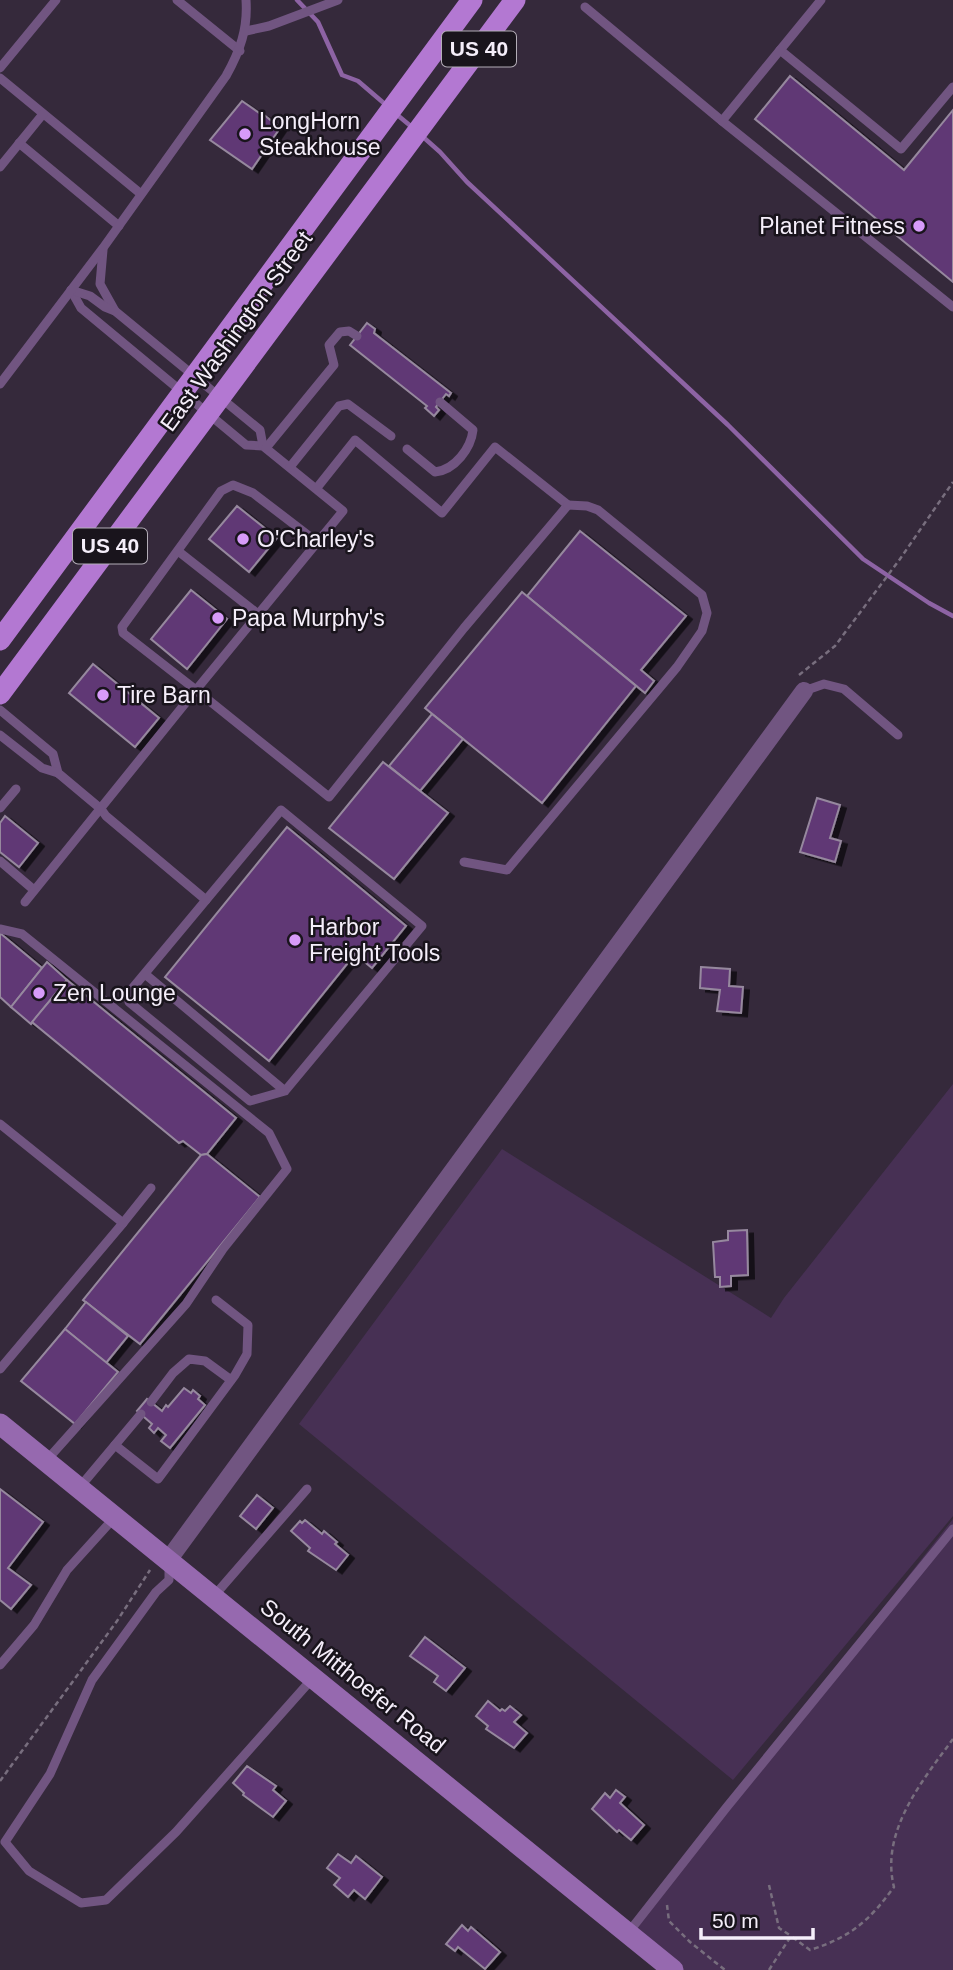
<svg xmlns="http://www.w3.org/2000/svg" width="953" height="1970" font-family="Arial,sans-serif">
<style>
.green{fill:#473054}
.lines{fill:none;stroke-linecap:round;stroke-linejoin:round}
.stream{stroke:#8d63a4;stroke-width:4.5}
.building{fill:#603875;stroke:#96889e;stroke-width:2;filter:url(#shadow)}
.path{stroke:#786e7e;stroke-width:2.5;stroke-dasharray:5 3.5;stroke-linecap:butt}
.lane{stroke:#715581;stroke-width:9}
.street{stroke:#715581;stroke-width:18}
.secondary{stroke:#9669af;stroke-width:21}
.primary{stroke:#b378d2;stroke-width:21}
.poi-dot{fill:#d79bf9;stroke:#19141c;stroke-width:2.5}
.labels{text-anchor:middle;stroke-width:5;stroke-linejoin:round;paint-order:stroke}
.shield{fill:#19141c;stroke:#b3adb7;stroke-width:2}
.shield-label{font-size:21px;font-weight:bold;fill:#f5eefa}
.poi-label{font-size:23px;fill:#f5eefa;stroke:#19141c;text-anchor:start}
.street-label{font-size:23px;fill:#f5eefa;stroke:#19141c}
</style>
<defs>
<filter id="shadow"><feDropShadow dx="6" dy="3.5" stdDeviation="0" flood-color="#0009"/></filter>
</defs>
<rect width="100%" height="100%" fill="#35293b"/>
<g class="green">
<polygon points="953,1084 953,1516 733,1780 299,1424 502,1149 771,1318 784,1298"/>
<polygon points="953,1519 953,1970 673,1970 628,1933"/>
</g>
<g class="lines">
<g class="stream">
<polyline points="297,0 318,22 342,75 358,81 386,105"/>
<polyline points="395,113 413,128"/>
<polyline points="422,136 440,152 467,182 728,425 863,559 929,603 953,616"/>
</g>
</g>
<g class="building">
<polygon points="790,76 904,170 953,110 953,282 755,119"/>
<polygon points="242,101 262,115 263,114 280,128 252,169 210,140"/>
<polygon points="367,323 375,329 374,333 451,393 449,396 446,394 436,407 439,410 434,416 425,408 427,406 350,345"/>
<polygon points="237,506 277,538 249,572 209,539"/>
<polygon points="580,531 686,616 641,670 654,681 645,693 527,596"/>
<polygon points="191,590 227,619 187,669 151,639"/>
<polygon points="522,592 636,686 542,803 425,708"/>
<polygon points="93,664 159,718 135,747 69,693"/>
<polygon points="432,714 463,739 420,791 389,766"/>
<polygon points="383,762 448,813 394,879 329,828"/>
<polygon points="817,798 840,805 830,838 841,841 835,862 800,852"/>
<polygon points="5,816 38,843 19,867 0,852 0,823"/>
<polygon points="287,827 406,926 372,968 355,954 269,1061 165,977"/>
<polygon points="0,933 42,968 11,1007 0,997"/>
<polygon points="47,962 67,980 31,1024 11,1007"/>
<polygon points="701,967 730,969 729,986 743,987 741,1013 717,1011 720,990 700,988"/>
<polygon points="67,980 236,1118 207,1154 201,1155 183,1141 179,1143 32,1022"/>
<polygon points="207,1154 260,1197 140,1344 83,1300 201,1155"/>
<polygon points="747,1230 748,1275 731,1276 731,1286 720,1287 720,1277 715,1277 713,1242 728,1240 728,1231"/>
<polygon points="86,1302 128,1336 106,1363 65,1329"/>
<polygon points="65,1329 118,1372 75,1424 21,1381"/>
<polygon points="184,1388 191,1393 193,1390 200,1396 198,1399 205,1405 170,1448 161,1441 166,1435 158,1428 154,1433 149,1428 152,1424 137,1411 147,1399 162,1411 166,1405 168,1407"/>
<polygon points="0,1489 43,1522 8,1568 31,1585 11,1609 0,1600"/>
<polygon points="257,1495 273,1508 256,1529 240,1516"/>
<polygon points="305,1520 322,1534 324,1531 337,1542 335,1544 348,1555 336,1570 308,1551 310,1548 291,1531 300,1521 302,1523"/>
<polygon points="425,1637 465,1668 446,1691 434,1682 438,1676 410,1656"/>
<polygon points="488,1701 500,1711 502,1709 505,1711 510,1706 521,1715 514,1722 527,1733 514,1748 486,1729 488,1726 476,1716"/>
<polygon points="247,1766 276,1786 273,1790 286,1801 273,1817 243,1795 244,1793 233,1783"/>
<polygon points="616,1790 625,1797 620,1803 644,1825 631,1840 619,1830 617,1832 592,1809 605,1793 610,1798"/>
<polygon points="338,1854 351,1863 356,1856 382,1877 365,1899 354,1890 348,1897 334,1885 340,1878 327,1868"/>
<polygon points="462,1925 468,1931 471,1927 500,1952 485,1969 458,1947 455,1951 446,1944"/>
</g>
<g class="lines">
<g class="path">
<polyline points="799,675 835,646 900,559 953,482"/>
<polyline points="0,1781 117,1621 150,1570"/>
<polyline points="769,1885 779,1928 791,1936"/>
<polyline points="667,1905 669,1921 690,1942 725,1970"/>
<path d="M769 1970 791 1936 810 1950C851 1937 869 1921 894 1887 880 1832 922 1781 953 1739"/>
</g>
<g class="lane">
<polyline points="177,0 240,51"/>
<polyline points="585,7 722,121 953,307"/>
<polyline points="246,31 269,26 338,0"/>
<polyline points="780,50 901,149 953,87"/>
<polyline points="0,68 56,0"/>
<polyline points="0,78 141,194"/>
<polyline points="722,121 821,0"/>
<polyline points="19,143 119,226"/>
<polyline points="0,167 43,114"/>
<polyline points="103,250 100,284 115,311"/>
<polyline points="71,290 81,308 246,445 263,446 343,511 196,690 329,797 464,628 568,505 495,447 442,513 355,440 316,489"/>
<polyline points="71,290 90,296 105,307 115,311 260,430 263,446"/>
<path d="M0 384 103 248 226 76C240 51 248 29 246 0"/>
<polyline points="266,448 334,365 329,345 340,332 349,331 357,336"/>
<path d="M407 449 435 472C455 470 471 448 473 430L440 402"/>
<polyline points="290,467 339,406 348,404 391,436"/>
<polyline points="178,551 258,614"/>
<polyline points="804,691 824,684 844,689 898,735"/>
<polyline points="0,710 53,754 58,773"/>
<polyline points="0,735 42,768 58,773 101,809 106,816 206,900"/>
<polyline points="0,808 16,789"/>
<polyline points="0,861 34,890"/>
<polyline points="464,862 507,870 677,667 702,631 707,613 702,595 598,510 587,506 568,505"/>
<polyline points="25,902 196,690 123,633 122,627 221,491 233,485 253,493 317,542"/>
<polyline points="0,929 22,934 269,1133 287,1169 223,1249 186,1304 46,1461"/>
<polyline points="145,974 285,1091 250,1101 129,1002 131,990 281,810 422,926 285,1091"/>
<polyline points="0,1124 123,1223 0,1369"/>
<polyline points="123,1223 151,1188"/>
<polyline points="151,1402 173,1373 189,1359 205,1361 231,1380"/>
<polyline points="115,1445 158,1479 235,1375 247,1354 248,1325 216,1300"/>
<polyline points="79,1488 141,1414"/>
<polyline points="169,1565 169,1580 156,1592 92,1680 50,1774 5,1842 29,1871 81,1903 106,1900 176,1832 312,1679"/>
<polyline points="214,1596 307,1489"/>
<polyline points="0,1665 34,1625 67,1570 114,1518"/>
<polyline points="628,1933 726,1808 953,1529"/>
</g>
<polyline class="street" points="169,1559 804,691"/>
<polyline class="secondary" points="0,1424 673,1970"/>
<g class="primary">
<polyline points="0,640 472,0"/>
<polyline points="0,694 515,0"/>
</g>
</g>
<g class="poi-dot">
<circle cx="245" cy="134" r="7"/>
<circle cx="919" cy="226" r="7"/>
<circle cx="243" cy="539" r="7"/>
<circle cx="218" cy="618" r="7"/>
<circle cx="103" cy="695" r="7"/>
<circle cx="295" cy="940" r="7"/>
<circle cx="39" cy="993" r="7"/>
</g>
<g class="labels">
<g class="shield">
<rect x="442" y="31.5" width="74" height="35" rx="5"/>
<rect x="73" y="528.5" width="74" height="35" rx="5"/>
</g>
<g class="shield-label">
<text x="479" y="56">US 40</text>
<text x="110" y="553">US 40</text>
</g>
<g class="poi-label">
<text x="259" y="129">LongHorn<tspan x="259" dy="26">Steakhouse</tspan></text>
<text x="905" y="234" text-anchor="end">Planet Fitness</text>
<text x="257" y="547">O'Charley's</text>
<text x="232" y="626">Papa Murphy's</text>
<text x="117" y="703">Tire Barn</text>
<text x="309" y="935">Harbor<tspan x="309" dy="26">Freight Tools</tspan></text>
<text x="53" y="1001">Zen Lounge</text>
</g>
<g class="street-label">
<text transform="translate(236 331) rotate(-54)" y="8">East Washington Street</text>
<text transform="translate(353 1676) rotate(39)" y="8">South Mitthoefer Road</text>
</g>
</g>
<path d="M701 1928v10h112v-10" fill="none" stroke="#f5eefa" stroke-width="3.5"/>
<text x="712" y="1928" font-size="21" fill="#f5eefa" stroke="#19141c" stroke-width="5" paint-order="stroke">50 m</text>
</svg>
